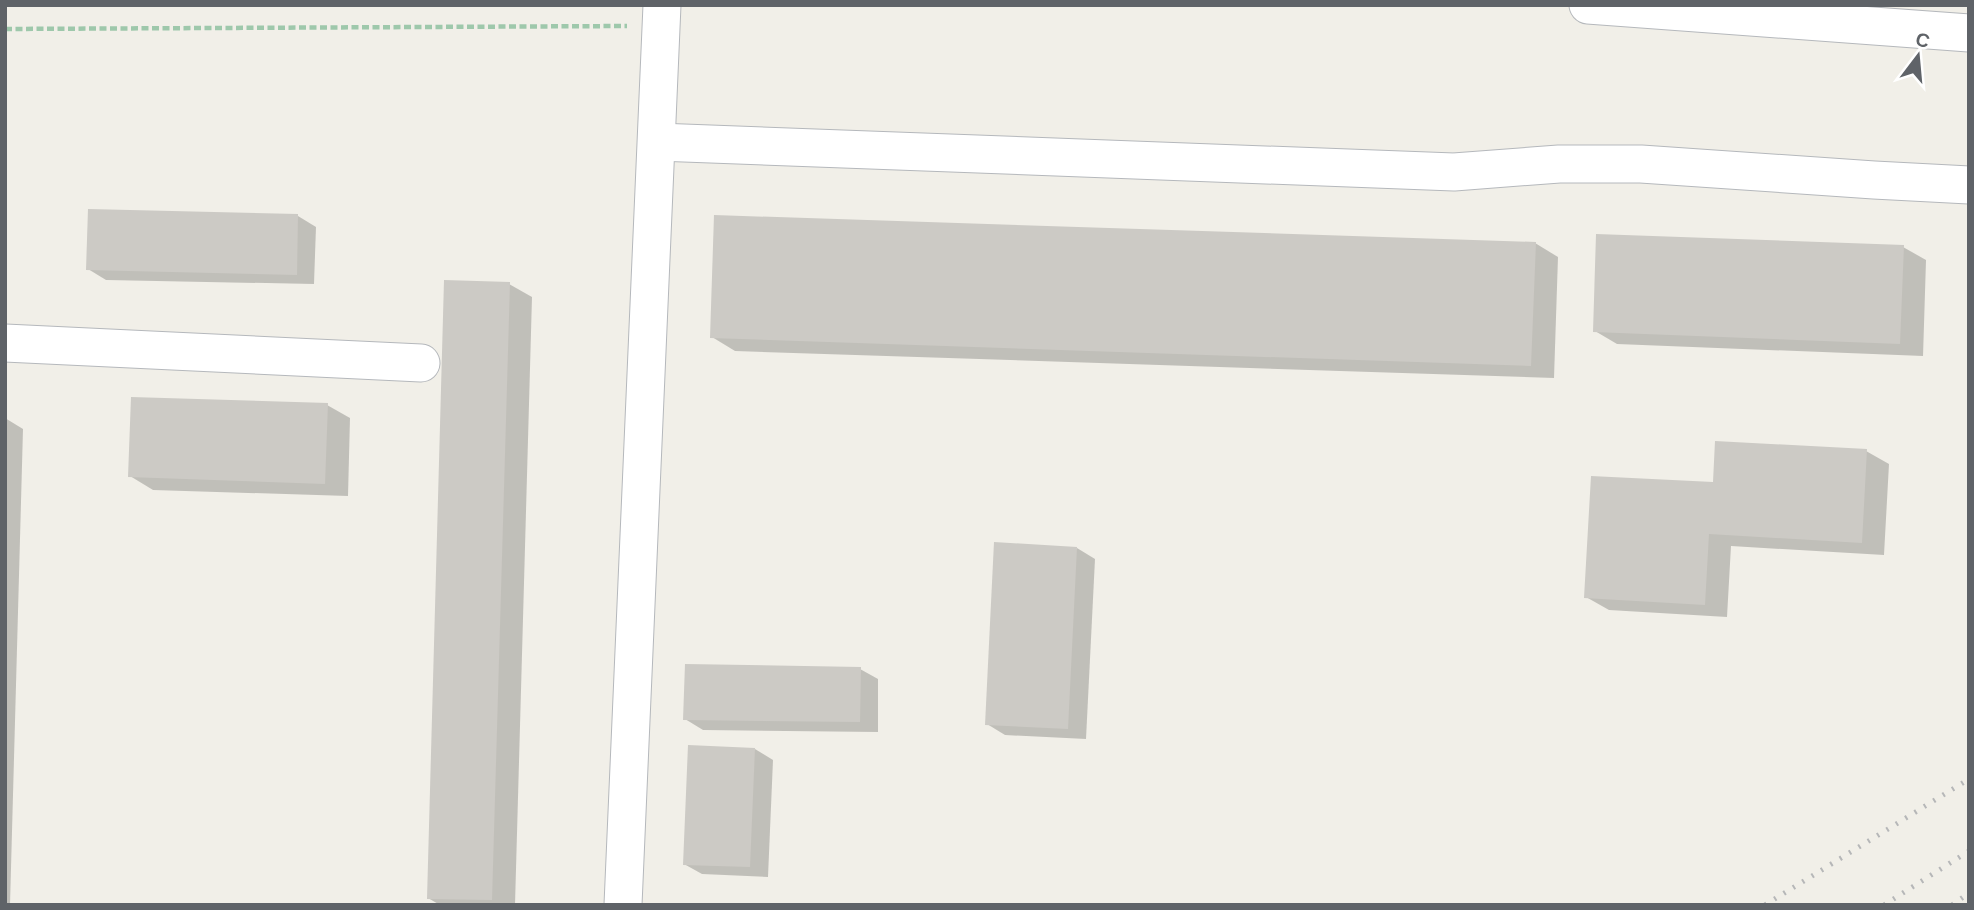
<svg xmlns="http://www.w3.org/2000/svg" width="1974" height="910" font-family="Helvetica,sans-serif">
<style>
.shadow{fill:#0003}
.building{fill:#cccac5}
.lines{fill:none;stroke-linecap:round;stroke-linejoin:round}
.minor-casing{stroke:#b5b8bc;stroke-width:39}
.path{stroke:#9ec8ab;stroke-width:4.5;stroke-dasharray:7 3.5;stroke-linecap:butt}
.minor{stroke:#fff;stroke-width:37}
.rail{stroke:#b6b7b8;stroke-width:5;stroke-dasharray:2 9;stroke-linecap:butt}
</style>
<rect width="100%" height="100%" fill="#f1efe8"/>
<g class="shadow">
<polygon points="298,216 316,227 314,284 106,280 88,269"/>
<polygon points="1535,243 1558,257 1554,378 735,351 712,337"/>
<polygon points="1903,247 1926,260 1923,356 1617,344 1595,331"/>
<polygon points="509,284 532,297 515,905 440,905 428,898"/>
<polygon points="327,405 350,418 348,496 153,490 130,476"/>
<polygon points="5,418 23,429 10,905 5,905"/>
<polygon points="1866,451 1889,464 1884,555 1731,546 1727,617 1609,610 1586,597"/>
<polygon points="1077,548 1095,559 1086,739 1005,735 987,724"/>
<polygon points="860,669 878,679 878,732 703,730 685,719"/>
<polygon points="755,749 773,760 768,877 702,874 684,864"/>
</g>
<g class="building">
<polygon points="88,209 298,214 297,275 86,270"/>
<polygon points="714,215 1536,242 1531,366 710,338"/>
<polygon points="1596,234 1904,245 1900,344 1593,332"/>
<polygon points="444,280 510,282 492,900 427,899"/>
<polygon points="131,397 328,403 325,484 128,477"/>
<polygon points="1715,441 1867,449 1862,543 1709,534 1705,605 1584,598 1591,476 1713,482"/>
<polygon points="994,542 1077,547 1068,729 985,725"/>
<polygon points="685,664 861,667 860,722 683,720"/>
<polygon points="688,745 755,748 750,867 683,865"/>
</g>
<g class="lines">
<g class="minor-casing">
<g id="minor">
<polyline points="1588,5 1969,33"/>
<polyline points="657,142 1454,172 1559,164 1641,164 1874,180 1969,185"/>
<polyline points="5,343 421,363"/>
<polyline points="623,905 662,5"/>
</g>
</g>
<polyline class="path" points="5,29 627,26"/>
<use href="#minor" class="minor"/>
<g class="rail">
<polyline points="1765,905 1969,779"/>
<polyline points="1884,905 1969,851"/>
<polyline points="1952,905 1969,893"/>
</g>
</g>
<rect width="1974" height="910" fill="none" stroke="#5f6368" stroke-width="14"/>
<g transform="translate(1918 56) rotate(16)" stroke="#ffffff" stroke-width="5" paint-order="stroke">
<path d="M0-5L12 26L0 18L-12 26Z" fill="#5f6368"/>
<text y="-10" font-size="19" font-weight="bold" text-anchor="middle" fill="#5f6368">С</text>
</g>
</svg>
